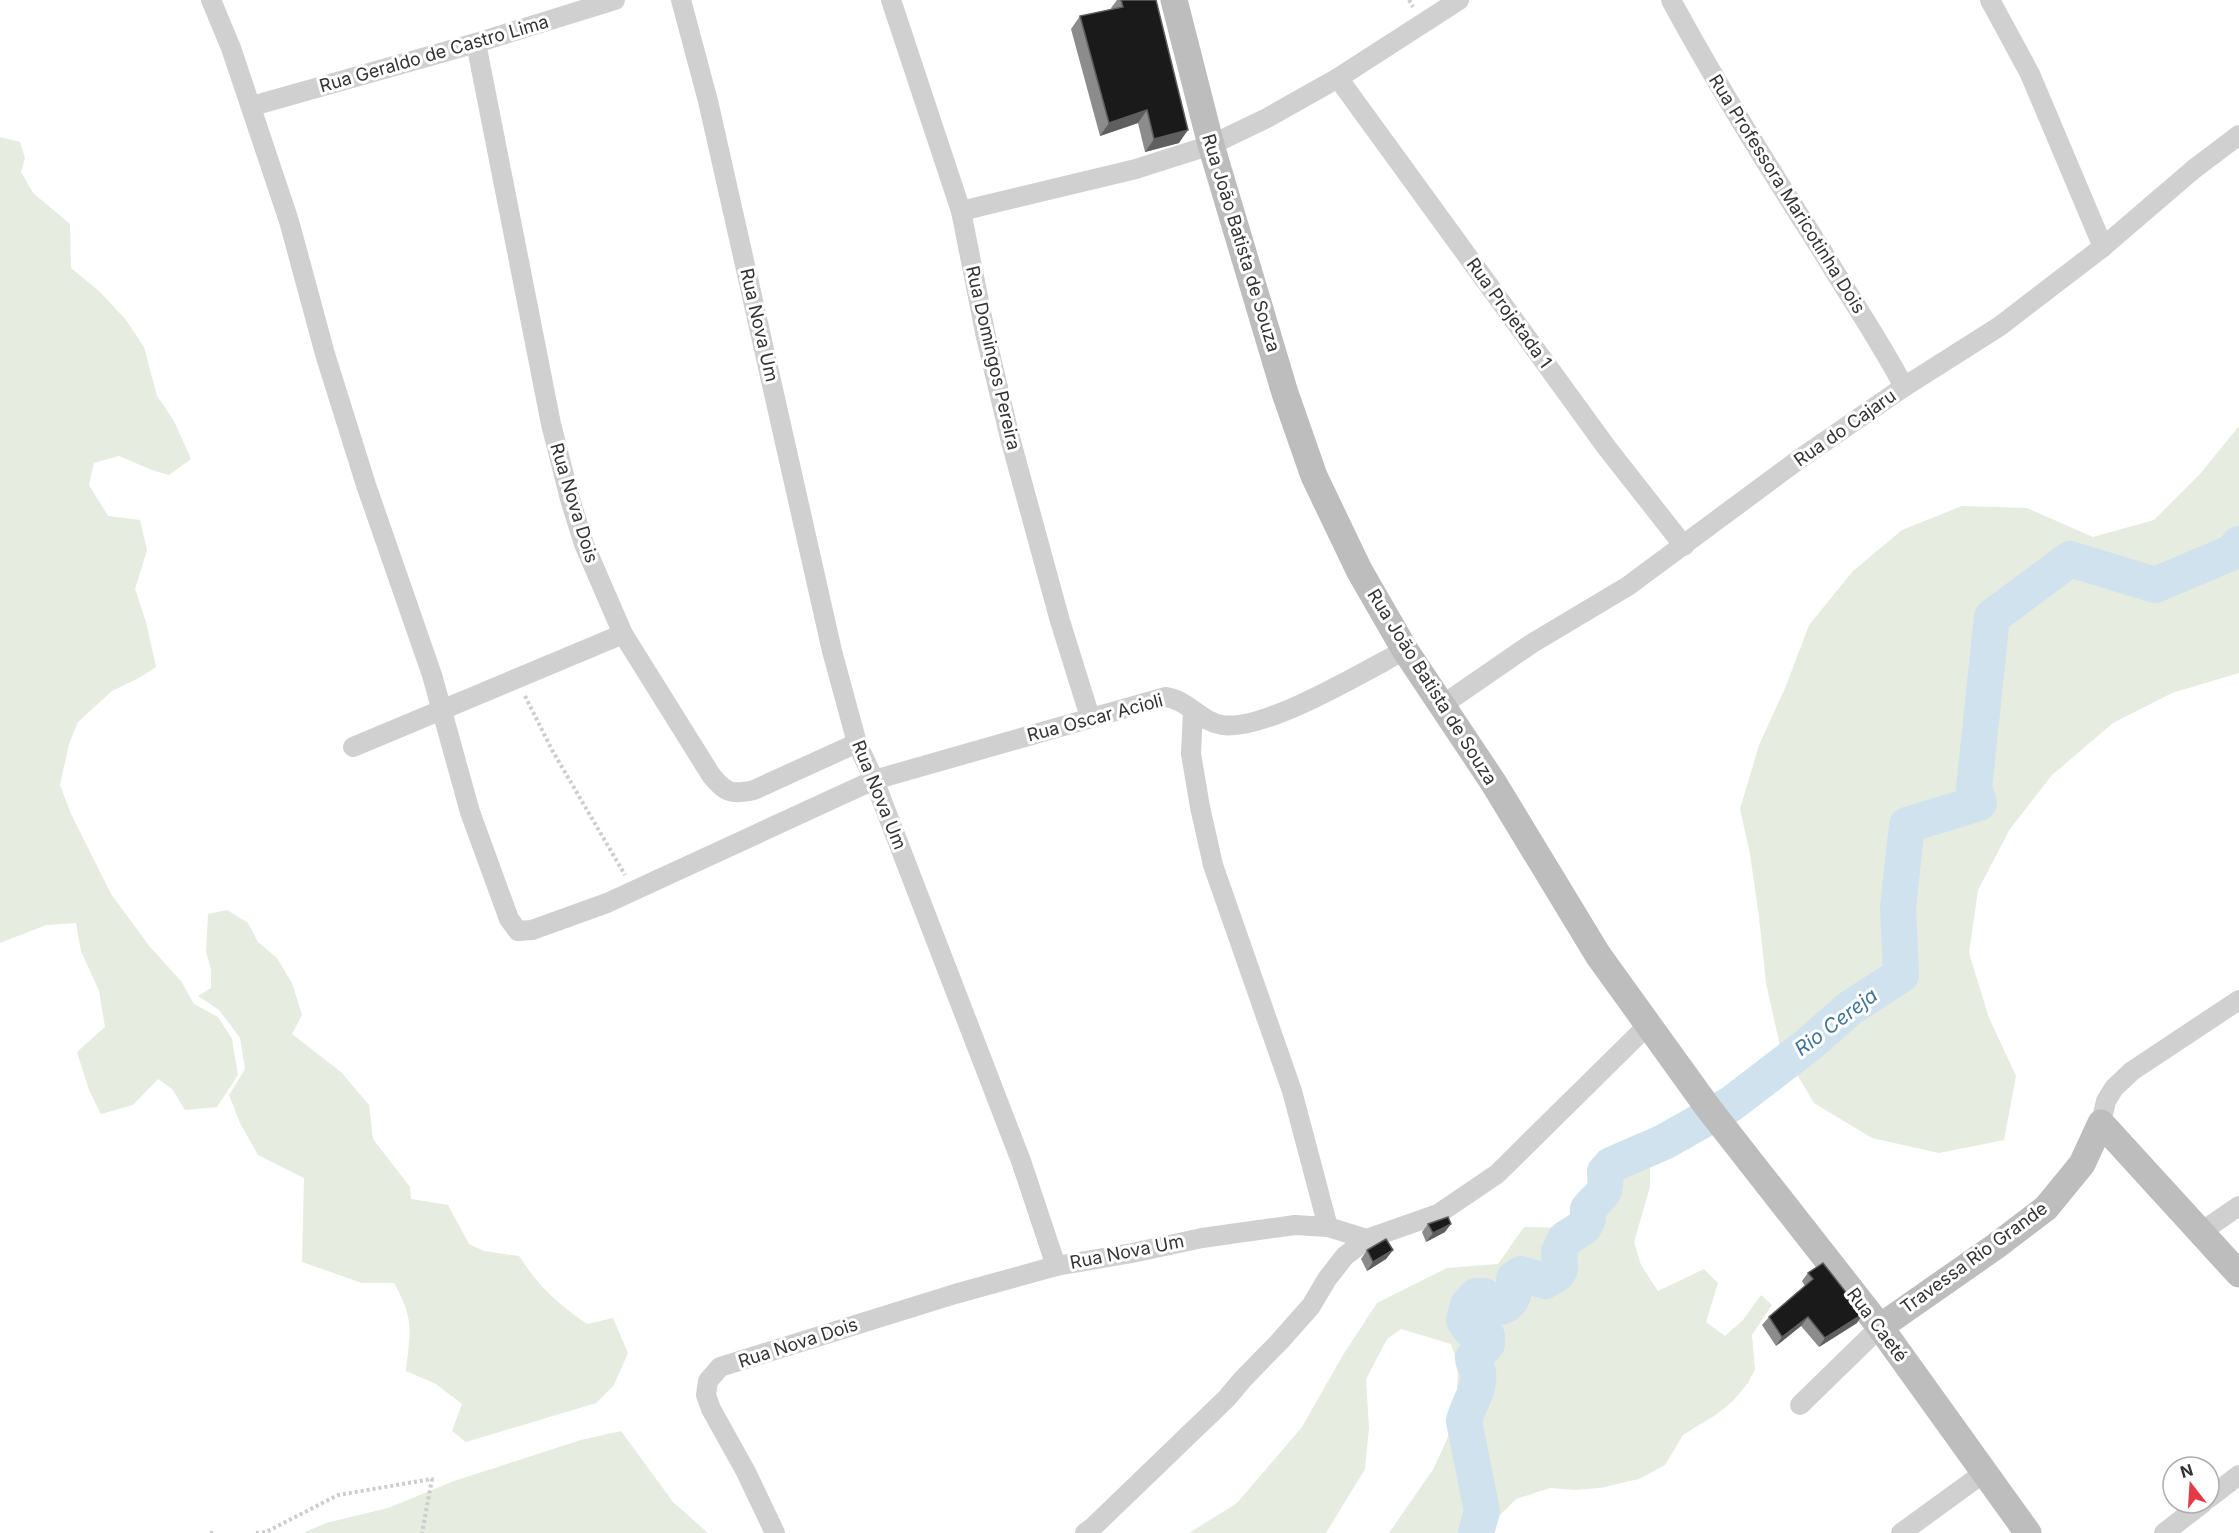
<svg xmlns="http://www.w3.org/2000/svg" width="2239" height="1533" font-family="Inter,sans-serif">
<style>
.green{fill:#e6ecdf}
.lines{fill:none;stroke-linecap:round;stroke-linejoin:round}
.river{stroke:#cfe2ee;stroke-width:36}
.path{stroke:#cdcdcd;stroke-width:4;stroke-dasharray:3 3;stroke-linecap:butt}
.street{stroke:#d0d0d0;stroke-width:20}
.secondary{stroke:#bdbdbd;stroke-width:27}
.wall{fill:#8c8c8c}
.shaded-wall{fill:#5f5f5f}
.building{fill:#1a1a1a;stroke:#5f5f5f;stroke-width:1.5}
.labels{text-anchor:middle;stroke-width:6;stroke-linejoin:round;paint-order:stroke}
.street-label{font-size:18px;fill:#333;stroke:#fff}
.water-label{font-size:20px;font-style:italic;fill:#3f7597;stroke:#fff}
</style>
<rect width="100%" height="100%" fill="#fff"/>
<g class="green">
<polygon points="0,137 20,142 25,158 21,172 33,193 70,224 71,268 100,292 126,320 144,347 157,396 174,421 191,459 169,475 152,470 119,456 94,463 89,485 108,516 140,520 147,550 135,589 146,622 156,667 139,678 112,691 78,722 69,744 60,785 71,814 111,894 150,947 181,981 194,1004 218,1017 232,1039 238,1075 217,1107 185,1110 172,1089 158,1079 133,1105 101,1114 89,1090 77,1052 105,1027 99,991 81,951 76,923 46,925 0,943"/>
<polygon points="2239,426 2239,673 2172,693 2113,723 2052,775 2010,829 1978,890 1969,953 1989,1018 2016,1076 2004,1140 1939,1153 1872,1138 1814,1103 1780,1046 1766,983 1759,917 1750,854 1740,809 1759,745 1786,686 1809,625 1853,571 1902,530 1962,506 2027,508 2093,537 2154,520 2200,474"/>
<path d="M227 910 248 923 258 942 277 958 292 983 302 1015 292 1034 341 1072 369 1105 373 1139 410 1187 411 1199 448 1205 469 1244 484 1251 519 1256C539 1287 557 1303 587 1324L613 1318 628 1353 614 1385 596 1403 466 1442 452 1431 462 1404 436 1384 406 1371C410 1331 415 1320 394 1283H362L302 1262 304 1178 258 1155 240 1123 229 1095 245 1069 240 1038 219 1010 198 996 211 988V970L206 952 208 914Z"/>
<polygon points="1661,1136 1675,1138 1667,1158 1650,1167 1650,1187 1634,1242 1641,1265 1658,1291 1704,1269 1718,1283 1706,1322 1725,1336 1743,1320 1761,1295 1772,1305 1752,1335 1755,1369 1748,1383 1733,1401 1717,1414 1683,1435 1665,1465 1639,1479 1600,1488 1575,1490 1550,1488 1516,1499 1482,1533 1389,1533 1434,1468 1456,1419 1458,1366 1451,1344 1401,1329 1387,1339 1366,1379 1369,1428 1365,1469 1326,1533 1189,1533 1237,1503 1302,1427 1343,1355 1377,1303 1447,1268 1498,1264 1524,1227 1566,1228 1591,1199 1605,1159"/>
<polygon points="621,1431 673,1502 708,1533 303,1533 326,1523 388,1508 454,1481 581,1440"/>
</g>
<g class="lines">
<path class="river" d="M1476 1533 1482 1511 1464 1421C1467 1406 1481 1389 1478 1372 1477 1367 1473 1364 1473 1358L1487 1344V1336L1469 1328 1464 1320 1468 1305 1476 1296H1484L1501 1307C1514 1302 1515 1292 1514 1279L1521 1274 1545 1281 1557 1274 1560 1269 1559 1252 1565 1239 1584 1227 1588 1219V1209C1601 1193 1607 1196 1605 1172L1611 1165 1664 1142 1731 1104 1808 1045 1850 1008 1901 975 1898 907 1907 825 1979 803 1974 788 1992 617 2070 559 2155 585 2233 552 2239 544"/>
<g class="path">
<polyline points="1409,0 1413,7"/>
<polyline points="525,696 552,750 625,875"/>
<polyline points="210,1533 214,1533"/>
<polyline points="256,1533 266,1532 338,1495 432,1479 422,1533"/>
</g>
<g class="street">
<path d="M211 0 231 48 289 221 325 354 366 485 432 675 470 812 509 919 518 931 532 930 607 903 874 780 1165 697C1187 699 1199 721 1222 725 1264 732 1365 671 1405 650"/>
<polyline points="681,0 708,101 832,651 857,743 874,780 1021,1161 1056,1266"/>
<polyline points="891,0 961,211 986,337 1010,438 1060,621 1090,717"/>
<path d="M1671 0C1718 87 1771 171 1824 254 1851 299 1880 341 1904 387"/>
<polyline points="1990,0 2030,74 2103,247"/>
<path d="M476 43 551 424 570 499 584 544 623 634 711 775C725 793 732 795 754 790L857 743"/>
<polyline points="1338,78 1607,448 1684,546"/>
<polyline points="252,106 476,43 615,0"/>
<polyline points="961,211 1136,169 1211,145 1267,118 1338,78 1459,0"/>
<polyline points="1441,706 1531,644 1628,586 1798,460 1904,387 2000,326 2103,247 2194,169 2239,135"/>
<polyline points="1193,711 1191,754 1200,807 1213,865 1292,1091 1328,1227"/>
<polyline points="353,747 623,634"/>
<polyline points="2101,1123 2106,1101 2114,1088 2132,1071 2239,1000"/>
<polyline points="2201,1232 2239,1206"/>
<polyline points="1800,1405 1880,1327"/>
<polyline points="2209,1498 2239,1475"/>
<polyline points="775,1533 746,1472 711,1409 706,1395 708,1381 720,1367 955,1294 1056,1266 1132,1253 1202,1238 1295,1225 1328,1227 1367,1239"/>
<polyline points="1085,1533 1092,1528 1227,1398 1242,1380 1280,1341 1311,1306 1327,1279 1345,1256 1367,1239 1438,1214 1497,1174 1648,1025"/>
<polyline points="1901,1533 1985,1472"/>
<polyline points="2164,1533 2203,1503"/>
</g>
<g class="secondary">
<polyline points="1174,0 1211,145 1285,393 1314,476 1359,570 1405,650 1493,782 1598,955 1709,1109 1880,1327 2028,1533"/>
<polyline points="1880,1327 1996,1246 2046,1208 2082,1164 2101,1123 2239,1274"/>
</g>
</g>
<g class="wall">
<polygon points="1117,0 1156,0 1179,143 1145,152 1138,123 1100,136 1071,29 1080,16 1112,10 1111,8"/>
<polygon points="1428,1224 1445,1232 1426,1242 1422,1232"/>
<polygon points="1367,1250 1393,1250 1386,1259 1367,1271 1361,1259"/>
<polygon points="1808,1273 1857,1323 1819,1347 1801,1326 1776,1346 1762,1325 1769,1317 1805,1286 1802,1281"/>
</g>
<g class="shaded-wall">
<polygon points="1147,110 1138,123 1100,136 1109,123"/>
<polygon points="1188,130 1179,143 1145,152 1154,139"/>
<polygon points="1451,1224 1445,1232 1426,1242 1433,1233"/>
<polygon points="1393,1250 1386,1259 1367,1271 1373,1262"/>
<polygon points="1863,1314 1857,1323 1819,1347 1825,1338"/>
<polygon points="1808,1317 1801,1326 1776,1346 1782,1337"/>
</g>
<g class="building">
<polygon points="1121,0 1156,0 1188,130 1154,139 1147,110 1109,123 1080,16 1123,7"/>
<polygon points="1448,1217 1451,1224 1433,1233 1428,1224"/>
<polygon points="1386,1239 1393,1250 1373,1262 1367,1250"/>
<polygon points="1823,1263 1863,1314 1825,1338 1808,1317 1782,1337 1769,1317 1813,1279 1808,1273"/>
</g>
<g class="labels">
<g class="street-label">
<text transform="translate(434 54) rotate(-16)" y="6">Rua Geraldo de Castro Lima</text>
<text transform="translate(1787 194) rotate(58)" y="6">Rua Professora Maricotinha Dois</text>
<text transform="translate(1241 243) rotate(73)" y="6">Rua João Batista de Souza</text>
<text transform="translate(1509 313) rotate(54)" y="6">Rua Projetada 1</text>
<text transform="translate(759 325) rotate(77)" y="6">Rua Nova Um</text>
<text transform="translate(993 358) rotate(77)" y="6">Rua Domingos Pereira</text>
<text transform="translate(1845 428) rotate(-35)" y="6">Rua do Cajaru</text>
<text transform="translate(574 503) rotate(73)" y="6">Rua Nova Dois</text>
<text transform="translate(1432 687) rotate(58)" y="6">Rua João Batista de Souza</text>
<text transform="translate(1095 718) rotate(-15)" y="6">Rua Oscar Acioli</text>
<text transform="translate(879 795) rotate(68)" y="6">Rua Nova Um</text>
<text transform="translate(1127 1252) rotate(-11)" y="6">Rua Nova Um</text>
<text transform="translate(1974 1258) rotate(-36)" y="6">Travessa Rio Grande</text>
<text transform="translate(1877 1325) rotate(53)" y="6">Rua Caeté</text>
<text transform="translate(798 1343) rotate(-18)" y="6">Rua Nova Dois</text>
</g>
<g class="water-label">
<text transform="translate(1836 1022) rotate(-37)" y="7">Rio Cereja</text>
</g>
</g>
<g transform="translate(2191 1485) rotate(343)"><circle r="28" fill="#ffffff" stroke="#adadad" stroke-width="1.5"/>
<path d="M0-4.5L10 22L0 15L-10 22Z" fill="#e63946"/>
<text y="-9" font-size="16" font-weight="bold" text-anchor="middle" fill="#333333">N</text>
</g>
</svg>
